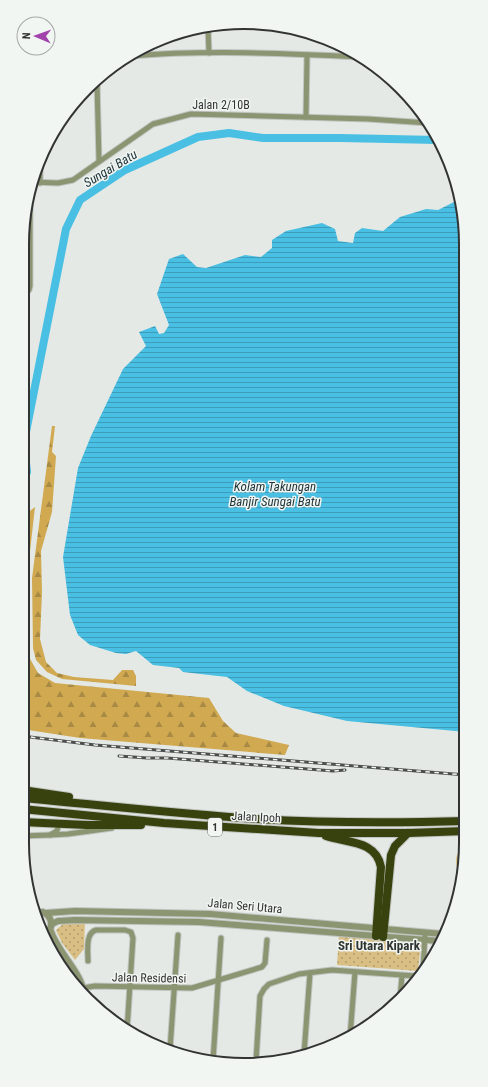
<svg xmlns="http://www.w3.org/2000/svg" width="488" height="1087" font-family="'Roboto Condensed',sans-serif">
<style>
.forest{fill:url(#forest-firs)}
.park{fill:url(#park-dots)}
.water{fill:url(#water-rules)}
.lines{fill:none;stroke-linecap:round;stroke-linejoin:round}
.river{stroke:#48bfe3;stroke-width:8}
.minor-casing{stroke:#c0c5c1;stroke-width:7}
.tertiary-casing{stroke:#c0c5c1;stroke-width:8}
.trunk-casing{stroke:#c0c5c1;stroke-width:10}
.minor{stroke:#8b9571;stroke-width:5}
.tertiary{stroke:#8b9571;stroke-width:6}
.trunk{stroke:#38420e;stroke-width:8}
.rail-casing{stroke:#4c4e4d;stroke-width:3}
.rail{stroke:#f1f6f3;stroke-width:1.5;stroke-dasharray:4.5;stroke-linecap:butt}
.labels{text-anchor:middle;stroke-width:3;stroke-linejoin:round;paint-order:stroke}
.shield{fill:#f1f6f3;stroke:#6b6e6d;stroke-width:1}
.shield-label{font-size:11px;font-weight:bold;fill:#323433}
.street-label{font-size:12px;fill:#323433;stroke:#f1f6f3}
.water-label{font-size:13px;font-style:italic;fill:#1d3239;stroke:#f1f6f3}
.neighbourhood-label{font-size:13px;font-weight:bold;fill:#303431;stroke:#f1f6f3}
.rim{fill:none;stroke:#323433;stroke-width:2}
</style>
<defs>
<pattern id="forest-firs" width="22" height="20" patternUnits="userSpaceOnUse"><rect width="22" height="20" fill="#d0a951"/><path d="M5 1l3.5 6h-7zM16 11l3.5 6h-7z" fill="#a98a44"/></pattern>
<pattern id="park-dots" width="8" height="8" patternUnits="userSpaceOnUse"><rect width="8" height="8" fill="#dabf85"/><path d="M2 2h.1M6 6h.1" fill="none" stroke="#b19c6d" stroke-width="1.8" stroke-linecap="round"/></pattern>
<pattern id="water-rules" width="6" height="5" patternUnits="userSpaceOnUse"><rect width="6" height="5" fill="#48bfe3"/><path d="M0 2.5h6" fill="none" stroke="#3d9cb9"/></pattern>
</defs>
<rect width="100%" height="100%" fill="#e4e9e5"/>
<g class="forest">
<polygon points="52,426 55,426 52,452 56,456 52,512 41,551 42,592 40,639 46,662 57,673 74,677 113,680 122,670 133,670 136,676 136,686 62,679 47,672 36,660 33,648 32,578"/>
<polygon points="35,507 27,578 29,657 38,673 55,683 209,698 223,721 236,733 289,745 285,755 80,738 22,729 22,517"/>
</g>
<g class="park">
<path d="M465 838 466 843 462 869H458C452 859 461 847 465 838Z"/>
<polygon points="65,922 85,922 84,949 75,960 62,943 56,930"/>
<polygon points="339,935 421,942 418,971 337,965"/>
</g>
<polygon class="water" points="460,200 464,215 466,732 347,721 284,706 247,691 227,677 183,672 179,668 153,665 136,651 126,654 116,653 90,645 78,635 70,615 63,557 78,468 91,436 123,369 146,346 139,332 155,326 159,334 164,333 169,325 157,294 169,259 183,254 197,267 206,268 245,255 261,257 272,248 272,240 286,231 322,223 335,229 338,241 353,243 355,233 362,228 383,231 400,217 426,209 438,210 456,201"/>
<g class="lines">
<polyline class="river" points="22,484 27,472 25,454 25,437 66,229 80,200 125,170 198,137 229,133 263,138 340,138 438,140"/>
<g class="minor-casing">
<g id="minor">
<polyline points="208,28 209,53"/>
<path d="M131 56C205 50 284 53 359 57"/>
<polyline points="97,82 99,161"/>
<polyline points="306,117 307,55"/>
<polyline points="40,162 40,183"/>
<polyline points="32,182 58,183 73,180 153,124 191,114 368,119 428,123"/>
<polyline points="22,282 23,289 27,291 29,290 30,286 30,197"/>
<polyline points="55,823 58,827 57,831 50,835 68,834 112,828"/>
<polyline points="22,836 50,835"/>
<path d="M88 961C88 952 85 933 96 930H125L131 932 133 938 127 1030"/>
<polyline points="423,969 425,936"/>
<polyline points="77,989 95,986 192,988 262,967 265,963 267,940"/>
<polyline points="400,998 402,976"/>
<polyline points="350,1037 355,972"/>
<polyline points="170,1049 178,935"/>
<polyline points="304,1054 310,973"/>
<polyline points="213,1061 221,938"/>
<polyline points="256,1061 260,996 264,989 269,984 299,974 332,970 416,976"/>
</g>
</g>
<g class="tertiary-casing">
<g id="tertiary">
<polyline points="46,913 75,911 210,914 443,934"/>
<path d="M34 914 43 912C49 915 52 920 51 927L45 934"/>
<polyline points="52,924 58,921 75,920 199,922 439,941"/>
<path d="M50 929C58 954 81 970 85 996"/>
</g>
</g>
<g class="trunk-casing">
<g id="trunk">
<polyline points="22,790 69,797"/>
<path d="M22 798C100 805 179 814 257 819 327 823 396 823 466 821"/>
<polyline points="22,809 164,823 319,833 408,833 466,831"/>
<polyline points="22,822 87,825 141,825"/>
<path d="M326 836C347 843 376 840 381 867L376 936"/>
<polyline points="383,937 391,855 395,846 408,833"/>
</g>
</g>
<use href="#minor" class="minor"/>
<use href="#tertiary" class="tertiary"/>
<use href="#trunk" class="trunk"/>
<g class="rail-casing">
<g id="rail">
<polyline points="22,736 95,745 466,775"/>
<polyline points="119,756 147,758 167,758 333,771 345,770"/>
</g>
</g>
<use href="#rail" class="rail"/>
</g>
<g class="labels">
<rect class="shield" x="208" y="818" width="14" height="18" rx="3"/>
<g class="shield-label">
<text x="215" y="831">1</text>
</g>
<g class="street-label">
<text x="221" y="109">Jalan 2/10B</text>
<text transform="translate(256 817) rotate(3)" y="4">Jalan Ipoh</text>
<text transform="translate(245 906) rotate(5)" y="4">Jalan Seri Utara</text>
<text transform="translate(149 978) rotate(1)" y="4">Jalan Residensi</text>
</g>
<g class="water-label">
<text transform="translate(110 168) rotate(-31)" y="5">Sungai Batu</text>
<text x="275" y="491">Kolam Takungan<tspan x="275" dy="15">Banjir Sungai Batu</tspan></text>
</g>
<g class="neighbourhood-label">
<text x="379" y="950">Sri Utara Kipark</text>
</g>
</g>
<path d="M0 0H488V1087H0ZM244 29H244A215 215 0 0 1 459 244V843A215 215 0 0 1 244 1058H244A215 215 0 0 1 29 843V244A215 215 0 0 1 244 29Z" fill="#f1f6f3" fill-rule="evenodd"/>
<path class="rim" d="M244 29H244A215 215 0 0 1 459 244V843A215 215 0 0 1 244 1058H244A215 215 0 0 1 29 843V244A215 215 0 0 1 244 29Z"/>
<g transform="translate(36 36) rotate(272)"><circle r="19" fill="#f1f6f3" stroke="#a5a8a6"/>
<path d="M0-3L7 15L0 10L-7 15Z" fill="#a243ab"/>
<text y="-6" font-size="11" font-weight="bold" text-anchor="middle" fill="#323433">N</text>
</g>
</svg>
